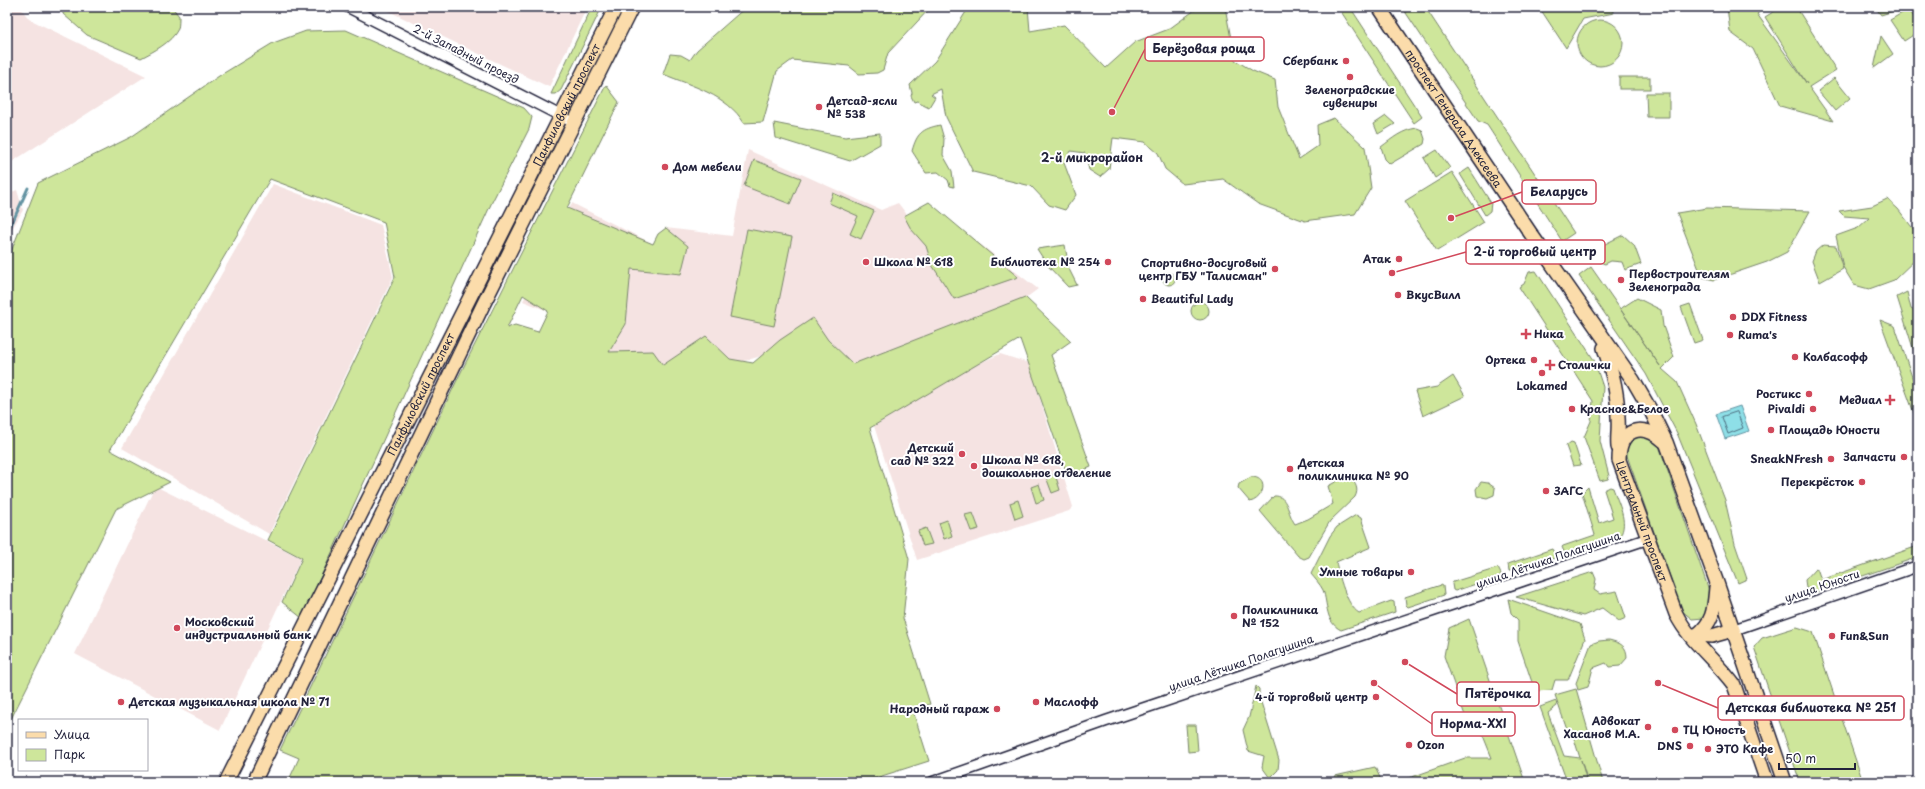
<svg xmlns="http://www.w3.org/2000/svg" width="1925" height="789" font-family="'Playpen Sans',sans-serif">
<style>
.built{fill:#f5e3e2}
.green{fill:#cee69b;stroke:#78846b;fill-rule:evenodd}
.water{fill:#8edfe7;stroke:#6393a2}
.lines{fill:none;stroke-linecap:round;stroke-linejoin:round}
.shore{stroke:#4d6e80;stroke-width:1}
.stream{stroke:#6393a2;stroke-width:3}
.minor-casing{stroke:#22223b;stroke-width:13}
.major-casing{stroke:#22223b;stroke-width:16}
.minor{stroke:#fff;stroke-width:10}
.major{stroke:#fbdcab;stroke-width:13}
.poi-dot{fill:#d1495b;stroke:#fff;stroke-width:1.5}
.labels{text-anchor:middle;stroke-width:4;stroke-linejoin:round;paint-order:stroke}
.street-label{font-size:11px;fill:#22223b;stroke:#fff}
.poi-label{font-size:11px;font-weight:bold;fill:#22223b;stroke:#fff;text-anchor:start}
.neighbourhood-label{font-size:12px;font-weight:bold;fill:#22223b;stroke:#fff}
.leader{fill:none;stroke:#d1495b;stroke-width:1.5}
.callout-dot{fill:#d1495b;stroke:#fff;stroke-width:1.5}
.callout{fill:#fff;stroke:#d1495b;stroke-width:1.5}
.callout-label{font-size:12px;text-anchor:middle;font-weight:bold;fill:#22223b}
</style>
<rect width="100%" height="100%" fill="#fff"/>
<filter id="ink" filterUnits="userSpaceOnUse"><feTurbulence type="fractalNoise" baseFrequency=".025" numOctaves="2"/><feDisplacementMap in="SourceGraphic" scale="8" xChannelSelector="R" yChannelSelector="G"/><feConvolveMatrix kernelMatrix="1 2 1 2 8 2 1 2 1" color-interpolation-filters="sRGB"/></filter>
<g filter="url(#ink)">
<g class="built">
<polygon points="7,7 20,7 29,19 146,76 7,165"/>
<polygon points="380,7 587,7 549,87"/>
<polygon points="748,150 881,210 898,203 908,216 928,204 1038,289 873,411 824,338 706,372 481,387 515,325 538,332 548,311 523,301 572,203 653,244 658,234 666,228 732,236"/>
<polygon points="273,184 381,225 393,277 269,534 122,448"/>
<polygon points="17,190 23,210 7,238 7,194"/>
<polygon points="1000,354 1029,363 1073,507 1069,511 917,560 874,426 973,366"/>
<polygon points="155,486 301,558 220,730 75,654"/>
</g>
<g class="green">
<path d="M63 7H172L179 16C179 20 179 25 178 29 171 43 154 51 141 58L87 35 63 14Z"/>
<polygon points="592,7 602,7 561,90 556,94 551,94"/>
<path d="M746 7H931L888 53 883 70 877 73 859 74 849 66 792 60 777 71 763 122 744 123C727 95 692 86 663 74L670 54 681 55 690 60 697 50Z"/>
<polygon points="969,7 1028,7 1030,31 1064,25 1106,68 1135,42 1169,29 1199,7 1225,7 1235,60 1253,71 1275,80 1278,107 1299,159 1318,146 1317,125 1334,118 1365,147 1371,188 1355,214 1305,221 1258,204 1223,179 1183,184 1165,169 1158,153 1145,142 1113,138 1109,169 1100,177 1089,170 1085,153 1071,151 1064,163 1076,195 1065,210 1049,205 1031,186 973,172 946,117 941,89 931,94 935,97 929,107 917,101 914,102 911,96 912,93 910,85 935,61"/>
<polygon points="1338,7 1350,7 1422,117 1414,123"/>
<polygon points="1402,7 1425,7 1574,233 1562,241 1487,125 1478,121"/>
<polygon points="1539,7 1610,7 1614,13 1583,19 1566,48"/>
<polygon points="1727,7 1766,7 1757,14 1807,84 1765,17 1781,7 1796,7 1836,70 1809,87 1833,121 1780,106 1753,49 1730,32"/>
<polygon points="1875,7 1897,7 1900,9 1881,15"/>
<polygon points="1909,9 1918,24 1918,32 1904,41 1890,20"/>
<circle cx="1600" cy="43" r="23"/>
<polygon points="346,30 524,108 532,117 529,129 492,202 302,618 282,602 302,558 268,540 395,277 384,222 270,179 110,450 170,482 116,509 7,727 7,262 38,183 131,137 219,76 273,43 306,31"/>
<polygon points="1881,36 1893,54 1874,68"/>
<rect x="1619" y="77" width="31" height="12"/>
<polygon points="1834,78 1850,98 1835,111 1818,91"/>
<path d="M606 85 619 102 567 208 653 244 658 234 666 228 688 246 681 274 631 269 626 324 609 352 653 351 663 365 706 336 730 359 753 363 780 340 813 318 828 340 853 364 1025 297 1071 341 1051 355 1091 467 1068 477 1020 339 870 428 909 559 903 618 930 704 913 711 929 761 863 782H288L299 758 280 750 459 376ZM523 295 548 311 538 332 515 325 507 328Z"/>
<polygon points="1646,93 1669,93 1669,117 1647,117"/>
<polygon points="1386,116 1395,124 1378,134 1374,124"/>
<polygon points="774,123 845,137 880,133 880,144 850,161 776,138"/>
<path d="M940 125 944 139 943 155 952 171 954 187 950 186 948 180 938 172 926 173 912 151C917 133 922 129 940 125Z"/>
<path d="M1417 128 1422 130 1425 139 1424 144 1390 164 1385 159 1381 147C1393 138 1402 130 1417 128Z"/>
<polygon points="1437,150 1450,168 1435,178 1424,158"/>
<polygon points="754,160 801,178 790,204 744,186"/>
<polygon points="1469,168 1491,203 1490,211 1485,215 1460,174"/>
<polygon points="1452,172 1484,222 1437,251 1405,201"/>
<polygon points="833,193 874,211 861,239 850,234 858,216 829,203"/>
<polygon points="1887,199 1898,209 1918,235 1918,257 1894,280 1869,289 1854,285 1843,267 1836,236 1858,228 1869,218 1844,216 1839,211 1872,206"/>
<polygon points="929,202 1018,277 954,299 932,265 926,246 911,229 904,216"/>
<polygon points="1707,208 1810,211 1787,252 1767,262 1714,280 1702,277 1677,213"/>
<polygon points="747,229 792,237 774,326 730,317"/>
<polygon points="1623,235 1634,245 1641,264 1625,270 1622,262 1611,261 1605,264 1597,261 1595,249"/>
<polygon points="1065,245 1069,269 1077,285 1068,287 1048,266 1037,249"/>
<polygon points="1823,245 1836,246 1843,269 1820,282 1812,261 1816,251"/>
<polygon points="1591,267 1660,366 1620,309 1637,298 1661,310 1663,326 1674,357 1662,369 1677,382 1696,424 1725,500 1735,544 1747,579 1738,583 1677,433 1646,374 1579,276"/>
<polygon points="1536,271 1594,360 1603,387 1600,441 1609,476 1608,479 1600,481 1584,437 1591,421 1593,401 1519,287 1524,284 1529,272"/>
<circle cx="1169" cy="279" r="6"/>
<polygon points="1907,292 1911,309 1918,313 1918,364 1897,297"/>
<circle cx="1200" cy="311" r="9"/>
<polygon points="1690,304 1703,340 1694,343 1681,307"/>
<polygon points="1880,320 1895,326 1918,395 1918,424"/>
<polygon points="1453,376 1465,396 1423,416 1415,391 1437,387"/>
<path d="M1642 433 1656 437 1712 599 1704 618 1692 619 1682 611 1626 453C1628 442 1631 437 1642 433Z"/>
<polygon points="1571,442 1574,443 1581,465 1573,466 1566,446"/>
<polygon points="1055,474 1060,490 1052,493 1046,477"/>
<path d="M1251 477C1269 477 1265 498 1250 502L1238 488 1239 484Z"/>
<path d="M1345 477H1350C1356 484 1359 489 1355 497L1330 521 1309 557 1304 559 1298 556 1260 511 1274 496C1288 495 1287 513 1295 524L1308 519 1333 504 1328 486Z"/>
<polygon points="1481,482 1488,483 1495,488 1494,495 1487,498 1477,496 1476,489"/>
<polygon points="1039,484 1044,500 1036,503 1031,487"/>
<path d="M1588 487 1599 523 1613 518 1604 490 1610 487 1613 488C1618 503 1629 522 1620 536L1565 554 1562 547 1563 546 1595 535 1582 493Z"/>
<polygon points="1018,500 1023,516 1015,519 1010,503"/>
<polygon points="973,513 979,529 971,531 965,515"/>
<path d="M1356 515 1361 518 1371 547 1336 562C1339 575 1346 605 1359 613L1391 601 1394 602 1395 612 1341 630C1325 622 1328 604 1323 590 1320 584 1315 579 1311 574L1330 536 1337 527Z"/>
<polygon points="947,520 952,536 944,539 939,523"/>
<polygon points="926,528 932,544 923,546 918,531"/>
<polygon points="1918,546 1918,557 1816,592 1806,588 1805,580 1815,569 1818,571 1821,580"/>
<polygon points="1552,549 1556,556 1555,558 1509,571 1508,564"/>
<polygon points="1498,568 1501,574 1500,576 1455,591 1453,590 1452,584 1453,582"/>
<polygon points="1593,572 1596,579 1594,590 1600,594 1617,591 1626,618 1619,621 1602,608 1583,616 1516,597"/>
<polygon points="1441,585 1443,586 1444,595 1408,607 1406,605 1405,597"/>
<polygon points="1508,599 1580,624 1585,639 1568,680 1555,680 1552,690 1535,691 1518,641 1518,620 1511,613"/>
<polygon points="1469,619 1525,782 1398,782 1465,758 1492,758 1482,733 1468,724 1444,656 1449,628"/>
<polygon points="1797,627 1813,632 1863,782 1800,782 1754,647 1762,638"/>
<path d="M1609 640C1621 643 1627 646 1627 658L1620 666 1609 667 1606 663 1593 668 1588 687 1578 690 1576 683 1591 644 1599 641Z"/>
<polygon points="1256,686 1259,689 1259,696 1279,760 1278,770 1270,778 1262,767 1264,756 1248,751 1243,730 1249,717"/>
<polygon points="1576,689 1577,692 1603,782 1588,782 1581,760 1587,782 1567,782 1540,707 1556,701 1557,706 1548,713 1564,756 1580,758 1571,729 1567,730 1555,695"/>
<polygon points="1186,725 1196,725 1198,751 1188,752"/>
<polygon points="1375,767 1382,782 1331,782 1335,776"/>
</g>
<polygon class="water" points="1740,406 1749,431 1725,439 1716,414"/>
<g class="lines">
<polygon class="shore" points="1737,412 1743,428 1728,434 1722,417"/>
<polyline class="stream" points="7,234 28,188"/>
<g class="minor-casing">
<g id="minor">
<polyline points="348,7 567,119"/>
<polyline points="1733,630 1918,566"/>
<polyline points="933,782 1106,721 1647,539"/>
</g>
</g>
<g class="major-casing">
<g id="major">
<path id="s1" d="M1379 7 1531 234 1633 380 1651 411 1666 442 1717 583 1785 782"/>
<path d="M1604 348C1612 370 1618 395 1618 418 1619 428 1617 437 1618 447"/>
<path id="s2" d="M1664 441C1642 422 1619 428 1619 460L1676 614C1690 642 1716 660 1734 685L1767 782"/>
<polyline points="1693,635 1712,636 1733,630"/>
<path d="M1697 635C1714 621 1714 609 1716 587"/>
<path id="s3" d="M226 782 616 7"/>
<polyline points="254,782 483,305 632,7"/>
</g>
</g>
<use href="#minor" class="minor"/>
<use href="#major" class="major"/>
</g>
</g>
<g class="poi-dot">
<circle cx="1346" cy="61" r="4"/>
<circle cx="1350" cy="77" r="4"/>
<circle cx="819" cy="107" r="4"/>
<circle cx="665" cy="167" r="4"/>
<circle cx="1399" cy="259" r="4"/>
<circle cx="866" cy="262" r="4"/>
<circle cx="1108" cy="262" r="4"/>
<circle cx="1275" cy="269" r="4"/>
<circle cx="1621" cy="280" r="4"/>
<circle cx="1398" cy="295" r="4"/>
<circle cx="1143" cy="299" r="4"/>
<circle cx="1733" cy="317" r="4"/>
<path d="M1524 328h4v4h4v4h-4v4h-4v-4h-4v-4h4z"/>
<circle cx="1730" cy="335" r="4"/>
<circle cx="1795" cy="357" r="4"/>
<circle cx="1534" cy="360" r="4"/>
<path d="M1548 359h4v4h4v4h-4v4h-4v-4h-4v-4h4z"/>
<circle cx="1542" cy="373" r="4"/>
<circle cx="1809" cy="394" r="4"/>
<path d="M1888 394h4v4h4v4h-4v4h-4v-4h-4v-4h4z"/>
<circle cx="1572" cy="409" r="4"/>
<circle cx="1813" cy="409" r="4"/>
<circle cx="1771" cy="430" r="4"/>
<circle cx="962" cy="454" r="4"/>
<circle cx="1904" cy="457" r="4"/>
<circle cx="1831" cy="459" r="4"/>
<circle cx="974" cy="466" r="4"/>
<circle cx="1290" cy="469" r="4"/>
<circle cx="1862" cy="482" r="4"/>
<circle cx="1546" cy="491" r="4"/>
<circle cx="1411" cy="572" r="4"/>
<circle cx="1234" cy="616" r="4"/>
<circle cx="177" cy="628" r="4"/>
<circle cx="1832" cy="636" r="4"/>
<circle cx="1376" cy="697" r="4"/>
<circle cx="121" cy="702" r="4"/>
<circle cx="1036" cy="702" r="4"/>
<circle cx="997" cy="709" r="4"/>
<circle cx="1648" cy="727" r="4"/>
<circle cx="1675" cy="730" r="4"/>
<circle cx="1409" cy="745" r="4"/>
<circle cx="1690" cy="746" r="4"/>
<circle cx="1708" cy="749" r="4"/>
</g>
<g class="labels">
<g class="street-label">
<text transform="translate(466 54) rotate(27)" y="4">2-й Западный проезд</text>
<text dy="4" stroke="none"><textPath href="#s3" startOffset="758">Панфиловский проспект</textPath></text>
<text dy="4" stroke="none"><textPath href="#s1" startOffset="134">проспект Генерала Алексеева</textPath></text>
<text dy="4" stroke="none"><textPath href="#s3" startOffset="434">Панфиловский проспект</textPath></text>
<text dy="4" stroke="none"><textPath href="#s2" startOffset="133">Центральный проспект</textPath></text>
<text transform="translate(1548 560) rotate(-19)" y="4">улица Лётчика Полагушина</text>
<text transform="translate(1822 586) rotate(-19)" y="4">улица Юности</text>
<text transform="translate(1241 663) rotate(-19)" y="4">улица Лётчика Полагушина</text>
</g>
<g class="poi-label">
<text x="1338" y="65" text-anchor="end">Сбербанк</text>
<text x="1350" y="94" text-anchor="middle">Зеленоградские<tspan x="1350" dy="13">сувениры</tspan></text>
<text x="827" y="105">Детсад-ясли<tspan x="827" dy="13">№ 538</tspan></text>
<text x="673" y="171">Дом мебели</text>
<text x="1391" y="263" text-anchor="end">Атак</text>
<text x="874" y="266">Школа № 618</text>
<text x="1100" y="266" text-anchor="end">Библиотека № 254</text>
<text x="1267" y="267" text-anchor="end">Спортивно-досуговый<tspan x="1267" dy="13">центр ГБУ "Талисман"</tspan></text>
<text x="1629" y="278">Первостроителям<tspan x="1629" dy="13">Зеленограда</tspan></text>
<text x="1406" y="299">ВкусВилл</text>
<text x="1151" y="303">Beautiful Lady</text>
<text x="1741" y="321">DDX Fitness</text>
<text x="1534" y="338">Ника</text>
<text x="1738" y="339">Ruma's</text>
<text x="1803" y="361">Колбасофф</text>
<text x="1526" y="364" text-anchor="end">Ортека</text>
<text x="1558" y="369">Столички</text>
<text x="1542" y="390" text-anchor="middle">Lokamed</text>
<text x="1801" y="398" text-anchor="end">Ростикс</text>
<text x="1882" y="404" text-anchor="end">Медиал</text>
<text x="1580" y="413">Красное&amp;Белое</text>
<text x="1805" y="413" text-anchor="end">Pivaldi</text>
<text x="1779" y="434">Площадь Юности</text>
<text x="954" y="452" text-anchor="end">Детский<tspan x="954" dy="13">сад № 322</tspan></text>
<text x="1896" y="461" text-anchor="end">Запчасти</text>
<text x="1823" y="463" text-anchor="end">SneakNFresh</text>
<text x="982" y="464">Школа № 618,<tspan x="982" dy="13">дошкольное отделение</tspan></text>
<text x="1298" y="467">Детская<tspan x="1298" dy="13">поликлиника № 90</tspan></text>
<text x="1854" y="486" text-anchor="end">Перекрёсток</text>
<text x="1554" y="495">ЗАГС</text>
<text x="1403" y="576" text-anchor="end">Умные товары</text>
<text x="1242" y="614">Поликлиника<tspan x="1242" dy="13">№ 152</tspan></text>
<text x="185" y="626">Московский<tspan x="185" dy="13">индустриальный банк</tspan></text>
<text x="1840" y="640">Fun&amp;Sun</text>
<text x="1368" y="701" text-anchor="end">4-й торговый центр</text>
<text x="129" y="706">Детская музыкальная школа № 71</text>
<text x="1044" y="706">Маслофф</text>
<text x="989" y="713" text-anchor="end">Народный гараж</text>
<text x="1640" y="725" text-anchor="end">Адвокат<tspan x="1640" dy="13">Хасанов М.А.</tspan></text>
<text x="1683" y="734">ТЦ Юность</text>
<text x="1417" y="749">Ozon</text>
<text x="1682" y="750" text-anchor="end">DNS</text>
<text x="1716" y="753">ЭТО Кафе</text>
</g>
<g class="neighbourhood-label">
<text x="1092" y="162">2-й микрорайон</text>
</g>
</g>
<path class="leader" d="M1112 112L1145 49M1451 218L1522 192M1392 273L1466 252M1405 662L1457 694M1658 683L1718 708M1374 683L1432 724"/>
<g class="callout-dot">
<circle cx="1112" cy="112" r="4"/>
<circle cx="1451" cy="218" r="4"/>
<circle cx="1392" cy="273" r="4"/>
<circle cx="1405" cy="662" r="4"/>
<circle cx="1658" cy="683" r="4"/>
<circle cx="1374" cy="683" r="4"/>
</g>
<g class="callout">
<rect x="1145" y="37" width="119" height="24" rx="4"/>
<rect x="1522" y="180" width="74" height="24" rx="4"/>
<rect x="1466" y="240" width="139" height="24" rx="4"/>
<rect x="1457" y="682" width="82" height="24" rx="4"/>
<rect x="1718" y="696" width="186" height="24" rx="4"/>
<rect x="1432" y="712" width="83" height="24" rx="4"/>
</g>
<g class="callout-label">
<text x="1204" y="53">Берёзовая роща</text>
<text x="1559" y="196">Беларусь</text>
<text x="1535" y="256">2-й торговый центр</text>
<text x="1498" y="698">Пятёрочка</text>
<text x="1811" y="712">Детская библиотека № 251</text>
<text x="1473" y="728">Норма-XXI</text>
</g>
<rect width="1925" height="789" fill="none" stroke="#fff" stroke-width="24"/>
<rect x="12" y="12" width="1901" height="765" fill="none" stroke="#22223b" stroke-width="1.5" filter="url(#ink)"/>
<rect x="18" y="719" width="130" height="52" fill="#ffffff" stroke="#a7a7b1"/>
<rect x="26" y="732" width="20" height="6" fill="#fbdcab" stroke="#a7a7b1"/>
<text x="54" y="739" font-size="12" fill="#22223b">Улица</text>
<rect x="26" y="749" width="20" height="12" fill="#cee69b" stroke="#a7a7b1"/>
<text x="54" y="759" font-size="12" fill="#22223b">Парк</text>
<path d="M1779 763v6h76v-6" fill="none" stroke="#22223b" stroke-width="2"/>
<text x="1785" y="763" font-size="12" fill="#22223b" stroke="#ffffff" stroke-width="3" paint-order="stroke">50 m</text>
</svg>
